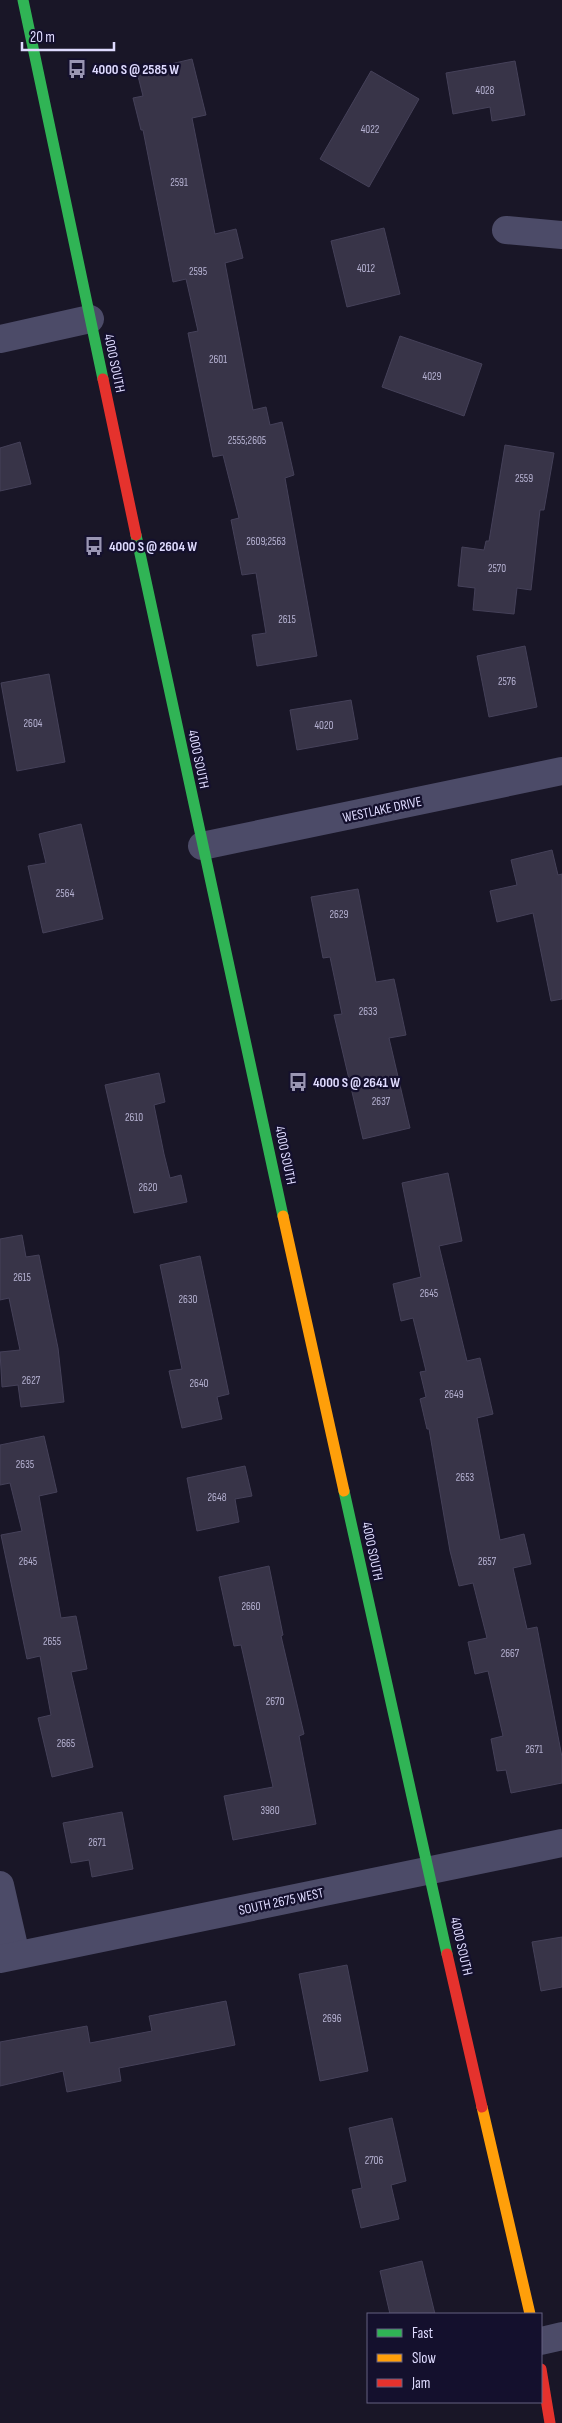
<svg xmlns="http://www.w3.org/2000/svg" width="562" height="2423" font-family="'Sofia Sans Condensed',sans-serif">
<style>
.building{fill:#383448;stroke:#454159}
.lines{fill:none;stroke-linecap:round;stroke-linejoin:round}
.street{stroke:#4c4b68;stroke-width:28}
.fast{stroke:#30b455;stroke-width:11}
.slow{stroke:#ff9f0a;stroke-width:11}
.jam{stroke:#e5322d;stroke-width:11}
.labels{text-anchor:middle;stroke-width:4.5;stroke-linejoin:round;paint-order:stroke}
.number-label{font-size:11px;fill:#b5b1d1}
.poi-label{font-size:14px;font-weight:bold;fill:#dfdbff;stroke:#14102d;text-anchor:start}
.street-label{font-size:14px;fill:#dfdbff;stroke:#14102d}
</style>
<rect width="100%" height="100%" fill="#191627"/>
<g class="building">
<polygon points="192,59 206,115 192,118 215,234 236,229 243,258 225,263 253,410 266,407 270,425 282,422 294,475 285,478 317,656 257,666 252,635 266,633 256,573 242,575 231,520 239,518 223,455 213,457 188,333 198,331 186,279 173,282 143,130 141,130 133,98 143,96 137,72"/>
<polygon points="515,61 525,115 492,121 490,107 453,114 446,73"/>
<polygon points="371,71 419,99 369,187 320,159"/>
<polygon points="384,228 400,294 347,307 331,241"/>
<polygon points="400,336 482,364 464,416 382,387"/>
<polygon points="20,442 31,484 0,491 0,448"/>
<polygon points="505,445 554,453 544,510 540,510 531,590 517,588 514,614 473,610 475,588 458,586 462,547 484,550 486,541 489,541"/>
<polygon points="525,646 537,707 489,717 477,656"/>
<polygon points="49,674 65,762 17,771 1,683"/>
<polygon points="351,700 358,739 297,750 290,710"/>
<polygon points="81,824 103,919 43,933 28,866 46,863 39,834"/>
<polygon points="552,850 558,875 562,874 562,999 551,1001 533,913 497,922 490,891 517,885 511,860"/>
<polygon points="358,889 376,982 394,979 406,1035 389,1038 410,1128 363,1139 334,1015 342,1014 330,957 323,958 311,897"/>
<polygon points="159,1073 165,1102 154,1105 164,1154 170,1178 181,1175 187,1202 134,1213 105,1085"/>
<polygon points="448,1173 462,1241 439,1246 467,1361 480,1358 493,1414 477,1418 500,1540 524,1534 531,1564 513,1568 527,1629 537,1627 562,1757 562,1783 511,1793 506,1770 497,1771 491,1739 503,1736 488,1671 475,1674 468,1642 487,1638 473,1583 459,1586 450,1551 429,1429 427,1429 420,1399 426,1397 420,1372 426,1371 413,1318 401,1321 393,1284 421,1277 402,1183"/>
<polygon points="22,1235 26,1257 39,1255 58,1348 64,1402 21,1407 18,1385 2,1387 0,1352 20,1350 9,1298 0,1300 0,1239"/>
<polygon points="200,1256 229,1394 217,1397 222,1419 182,1428 169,1371 182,1369 160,1265"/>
<polygon points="44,1436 57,1492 39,1496 61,1618 76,1616 87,1669 71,1672 93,1767 52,1777 38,1718 51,1715 40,1656 27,1659 1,1535 22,1531 10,1483 0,1485 0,1445"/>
<polygon points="245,1466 252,1496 235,1499 239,1522 197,1531 187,1478"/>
<polygon points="269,1566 283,1635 281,1636 304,1734 299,1736 316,1824 233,1840 224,1796 273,1787 241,1645 234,1646 219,1577"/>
<polygon points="122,1812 133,1869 92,1877 89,1860 71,1863 63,1823"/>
<polygon points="562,1937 562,1987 541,1991 532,1942"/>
<polygon points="347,1965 368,2071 320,2081 299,1974"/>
<polygon points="226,2001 235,2045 119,2068 121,2081 67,2092 63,2071 0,2086 0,2042 87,2026 90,2043 152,2031 149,2016"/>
<polygon points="392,2118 406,2181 391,2185 399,2219 361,2228 352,2190 362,2188 349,2128"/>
<polygon points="422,2261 435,2314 390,2314 380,2271"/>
</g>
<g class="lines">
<g class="street">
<polyline points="506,230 562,235"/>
<polyline points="0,339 90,319"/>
<polyline points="202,846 562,771"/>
<polyline points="0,1885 16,1955"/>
<polyline points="0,1959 562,1843"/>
<polyline points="541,2341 562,2336"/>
</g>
<g class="fast">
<polyline points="23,0 103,379"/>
<polyline points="136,535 283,1216"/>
<polyline points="344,1491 447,1954"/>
</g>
<g class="slow">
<polyline points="283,1216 344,1491"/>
<polyline points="482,2107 530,2314"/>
</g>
<g class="jam">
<polyline points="103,379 136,535"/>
<polyline points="447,1954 482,2107"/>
<polyline points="541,2369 550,2423"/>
</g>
</g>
<defs>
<g id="bus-bare" transform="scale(1.5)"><path d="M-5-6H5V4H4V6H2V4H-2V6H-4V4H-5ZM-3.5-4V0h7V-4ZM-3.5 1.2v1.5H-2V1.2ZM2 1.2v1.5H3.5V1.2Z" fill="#9a96b3" stroke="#14102d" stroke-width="2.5" paint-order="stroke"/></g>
</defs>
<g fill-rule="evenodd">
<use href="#bus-bare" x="77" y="69"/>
<use href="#bus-bare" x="94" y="546"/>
<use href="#bus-bare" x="298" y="1082"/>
</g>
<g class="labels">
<g class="number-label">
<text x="485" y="94">4028</text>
<text x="370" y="133">4022</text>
<text x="179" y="186">2591</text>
<text x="366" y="272">4012</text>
<text x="198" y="275">2595</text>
<text x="218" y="363">2601</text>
<text x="432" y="380">4029</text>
<text x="247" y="444">2555;2605</text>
<text x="524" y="482">2559</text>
<text x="266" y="545">2609;2563</text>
<text x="497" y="572">2570</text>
<text x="287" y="623">2615</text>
<text x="507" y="685">2576</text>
<text x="33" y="727">2604</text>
<text x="324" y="729">4020</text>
<text x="65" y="897">2564</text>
<text x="339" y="918">2629</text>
<text x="368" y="1015">2633</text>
<text x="381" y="1105">2637</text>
<text x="134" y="1121">2610</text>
<text x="148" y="1191">2620</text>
<text x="22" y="1281">2615</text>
<text x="429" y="1297">2645</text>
<text x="188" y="1303">2630</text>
<text x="31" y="1384">2627</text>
<text x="199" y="1387">2640</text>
<text x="454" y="1398">2649</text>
<text x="25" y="1468">2635</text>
<text x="465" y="1481">2653</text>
<text x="217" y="1501">2648</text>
<text x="28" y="1565">2645</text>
<text x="487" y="1565">2657</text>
<text x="251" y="1610">2660</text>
<text x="52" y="1645">2655</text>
<text x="510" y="1657">2667</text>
<text x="275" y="1705">2670</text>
<text x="66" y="1747">2665</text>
<text x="534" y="1753">2671</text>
<text x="270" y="1814">3980</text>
<text x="97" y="1846">2671</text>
<text x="332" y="2022">2696</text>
<text x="374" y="2164">2706</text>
</g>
<g class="poi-label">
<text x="92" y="74">4000 S @ 2585 W</text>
<text x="109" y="551">4000 S @ 2604 W</text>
<text x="313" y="1087">4000 S @ 2641 W</text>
</g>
<g class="street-label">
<text transform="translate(115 363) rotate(78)" y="5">4000 SOUTH</text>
<text transform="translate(199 759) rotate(78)" y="5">4000 SOUTH</text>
<text transform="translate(382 809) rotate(-12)" y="5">WESTLAKE DRIVE</text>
<text transform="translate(286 1155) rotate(78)" y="5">4000 SOUTH</text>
<text transform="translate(373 1551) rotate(78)" y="5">4000 SOUTH</text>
<text transform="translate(281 1901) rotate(-12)" y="5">SOUTH 2675 WEST</text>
<text transform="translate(462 1946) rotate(77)" y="5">4000 SOUTH</text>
</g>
</g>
<rect x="367" y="2313" width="175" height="90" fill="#14102d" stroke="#656181"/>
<rect x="377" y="2329" width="25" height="8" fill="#30b455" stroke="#656181"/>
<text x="412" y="2338" font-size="15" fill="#dfdbff">Fast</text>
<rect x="377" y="2354" width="25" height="8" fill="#ff9f0a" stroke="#656181"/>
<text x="412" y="2363" font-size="15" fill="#dfdbff">Slow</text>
<rect x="377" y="2379" width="25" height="8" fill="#e5322d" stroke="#656181"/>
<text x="412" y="2388" font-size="15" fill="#dfdbff">Jam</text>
<path d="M22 42v8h92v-8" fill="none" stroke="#dfdbff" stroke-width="2.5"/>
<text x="30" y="42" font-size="15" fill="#dfdbff" stroke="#14102d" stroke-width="4" paint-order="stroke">20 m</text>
</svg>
